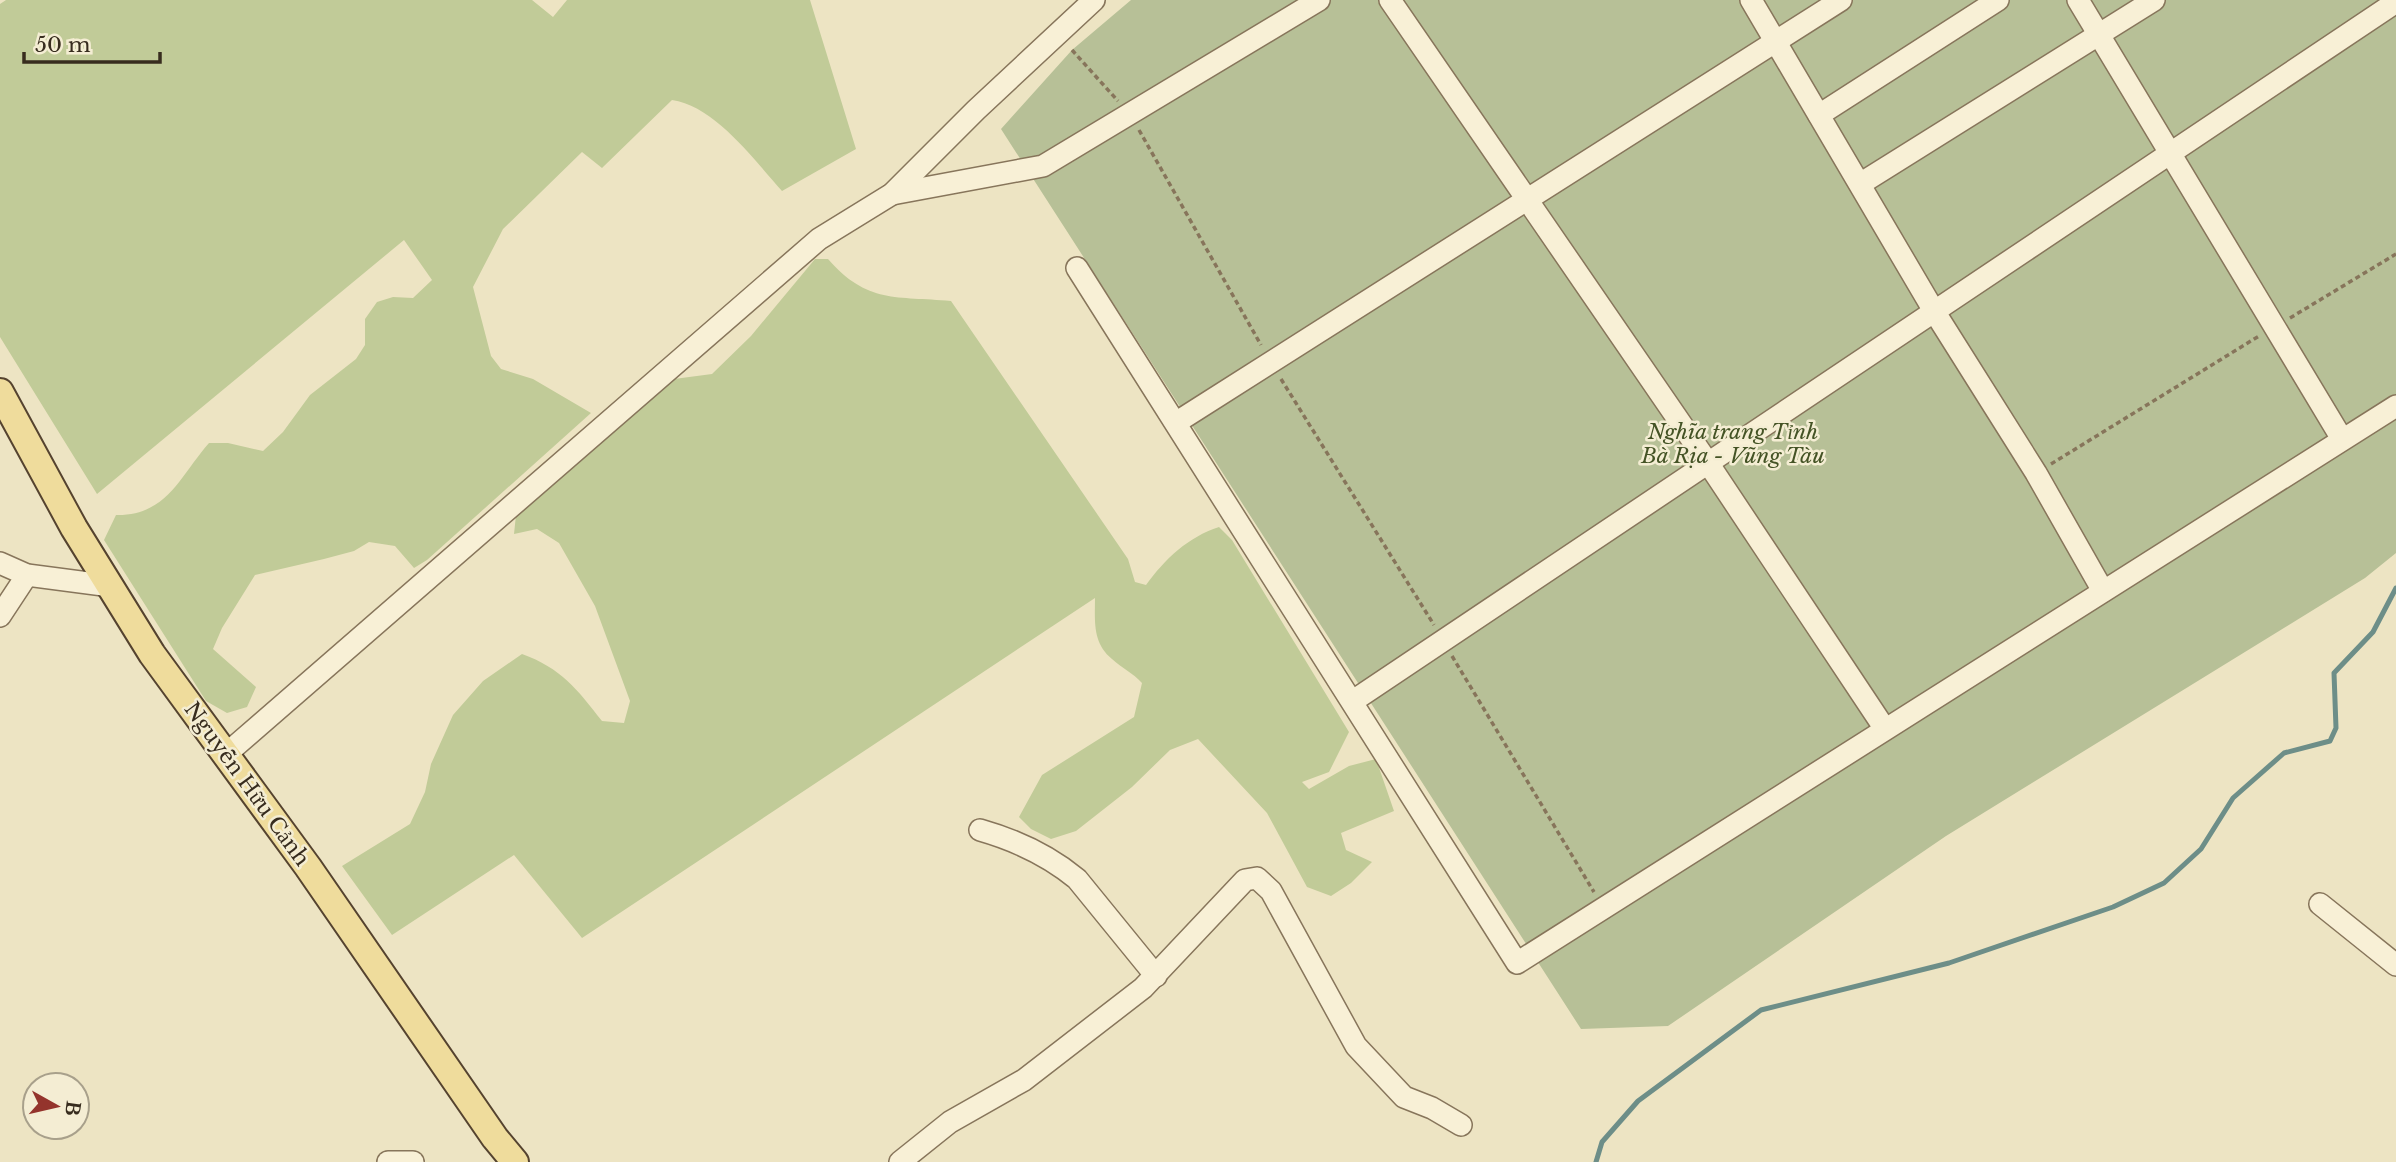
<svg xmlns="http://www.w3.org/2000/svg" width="2396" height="1162" font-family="'Libre Baskerville',serif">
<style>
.green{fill:#c1cb98}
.cemetery{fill:#b7c097}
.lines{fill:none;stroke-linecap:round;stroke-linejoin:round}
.stream{stroke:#6d8e88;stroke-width:5}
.minor-casing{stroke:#87755b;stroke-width:24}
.major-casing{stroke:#55432f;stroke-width:30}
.path{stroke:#87755b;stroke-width:3.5;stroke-dasharray:5 3.5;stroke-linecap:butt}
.minor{stroke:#f8f0d6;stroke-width:21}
.major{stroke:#efdc9c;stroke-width:26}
.labels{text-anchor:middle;stroke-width:5;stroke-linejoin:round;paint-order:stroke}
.park-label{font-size:21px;font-style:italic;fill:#445325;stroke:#f4edd3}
.street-label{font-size:21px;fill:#372c1e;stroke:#f4edd3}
</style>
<rect width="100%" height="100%" fill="#ede4c3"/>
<g class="green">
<path d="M6 0H532L553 17 567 0H810L856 149 782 191C754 160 715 106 672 100L602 168 582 152 503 229 473 287 491 356 501 369 533 379 591 413 427 560 414 568 395 546 369 542 354 551 324 559 255 575 222 628 213 649 256 687 247 707 227 713 206 701 104 540 116 515C167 516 180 476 209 443H228L263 451 283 432 310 395 356 359 365 345V319L377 302 393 297 413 298 432 280 404 240 97 494 0 337V4Z"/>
<path d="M815 259H828C867 304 897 296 951 301L1128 559 1135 582 1146 585C1165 559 1188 537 1219 527L1232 540 1349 732 1329 772 1302 782 1309 789 1349 766 1376 759 1394 811 1341 833 1346 850 1372 862 1351 883 1331 896 1307 887 1267 813 1198 739 1170 750 1132 787 1076 831 1051 839 1031 829 1019 817 1042 775 1134 717 1142 683C1133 673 1122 668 1112 659 1092 643 1095 620 1095 598L582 938 514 855 392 935 342 866 410 824 425 792 431 764 453 715 483 681 522 654C561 668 577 689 602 721L624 723 630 701 595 606 559 543 537 529 514 534 516 515 674 379 712 374 751 336Z"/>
</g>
<polygon class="cemetery" points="1131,0 2396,0 2396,553 2365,578 1946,836 1668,1026 1581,1029 1001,129 1072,50"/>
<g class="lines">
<polyline class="stream" points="1596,1162 1602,1142 1638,1101 1761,1010 1949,963 2113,907 2164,883 2201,849 2233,798 2284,753 2330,741 2336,728 2334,673 2373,632 2396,588"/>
<g class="minor-casing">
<g id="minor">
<polyline points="1390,0 1708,463 1885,729"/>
<polyline points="1751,0 1934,311 2036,473 2103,591"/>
<polyline points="2078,0 2342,439"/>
<polyline points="1819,115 1998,0"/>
<polyline points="1860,184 2154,0"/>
<polyline points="892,194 1043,166 1319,0"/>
<polyline points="1077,268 1517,963 2396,406"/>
<polyline points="1177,422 1841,0"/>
<polyline points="0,563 27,575 111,586"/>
<polyline points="0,616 27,575"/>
<polyline points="1353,701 2396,2"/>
<polyline points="225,755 819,239 892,194 976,110 1094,0"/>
<path d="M980 830C1015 840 1048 855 1077 879L1156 976"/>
<polyline points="2320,904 2396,965"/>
<polyline points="388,1162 413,1162"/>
<polyline points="900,1162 950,1122 1024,1080 1143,988 1245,880 1257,878 1271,891 1356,1046 1404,1097 1432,1108 1461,1125"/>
</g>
</g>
<g class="major-casing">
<polyline id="major" points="0,392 74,528 152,654 308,867 495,1138 515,1162"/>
</g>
<g class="path">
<polyline points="1072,50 1118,101"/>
<polyline points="1139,130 1261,345"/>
<polyline points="2290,318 2396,254"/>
<polyline points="1281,379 1434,625"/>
<polyline points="2051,464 2259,336"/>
<polyline points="1452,656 1594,892"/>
</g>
<use href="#minor" class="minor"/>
<use href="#major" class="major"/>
</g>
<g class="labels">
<g class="park-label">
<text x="1733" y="439">Nghĩa trang Tỉnh<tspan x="1733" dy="24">Bà Rịa - Vũng Tàu</tspan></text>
</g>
<g class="street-label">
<text transform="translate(247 784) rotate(54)" y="7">Nguyễn Hữu Cảnh</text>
</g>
</g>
<g transform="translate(56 1106) rotate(98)"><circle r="33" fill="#f4edd3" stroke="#a8a08b" stroke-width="2"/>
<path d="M0-5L12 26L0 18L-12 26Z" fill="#94342c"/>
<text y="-10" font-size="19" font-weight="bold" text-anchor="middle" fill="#372c1e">B</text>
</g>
<path d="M24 52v10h136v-10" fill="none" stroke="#372c1e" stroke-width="3.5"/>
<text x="35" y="52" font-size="21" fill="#372c1e" stroke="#f4edd3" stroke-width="5" paint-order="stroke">50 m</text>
</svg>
